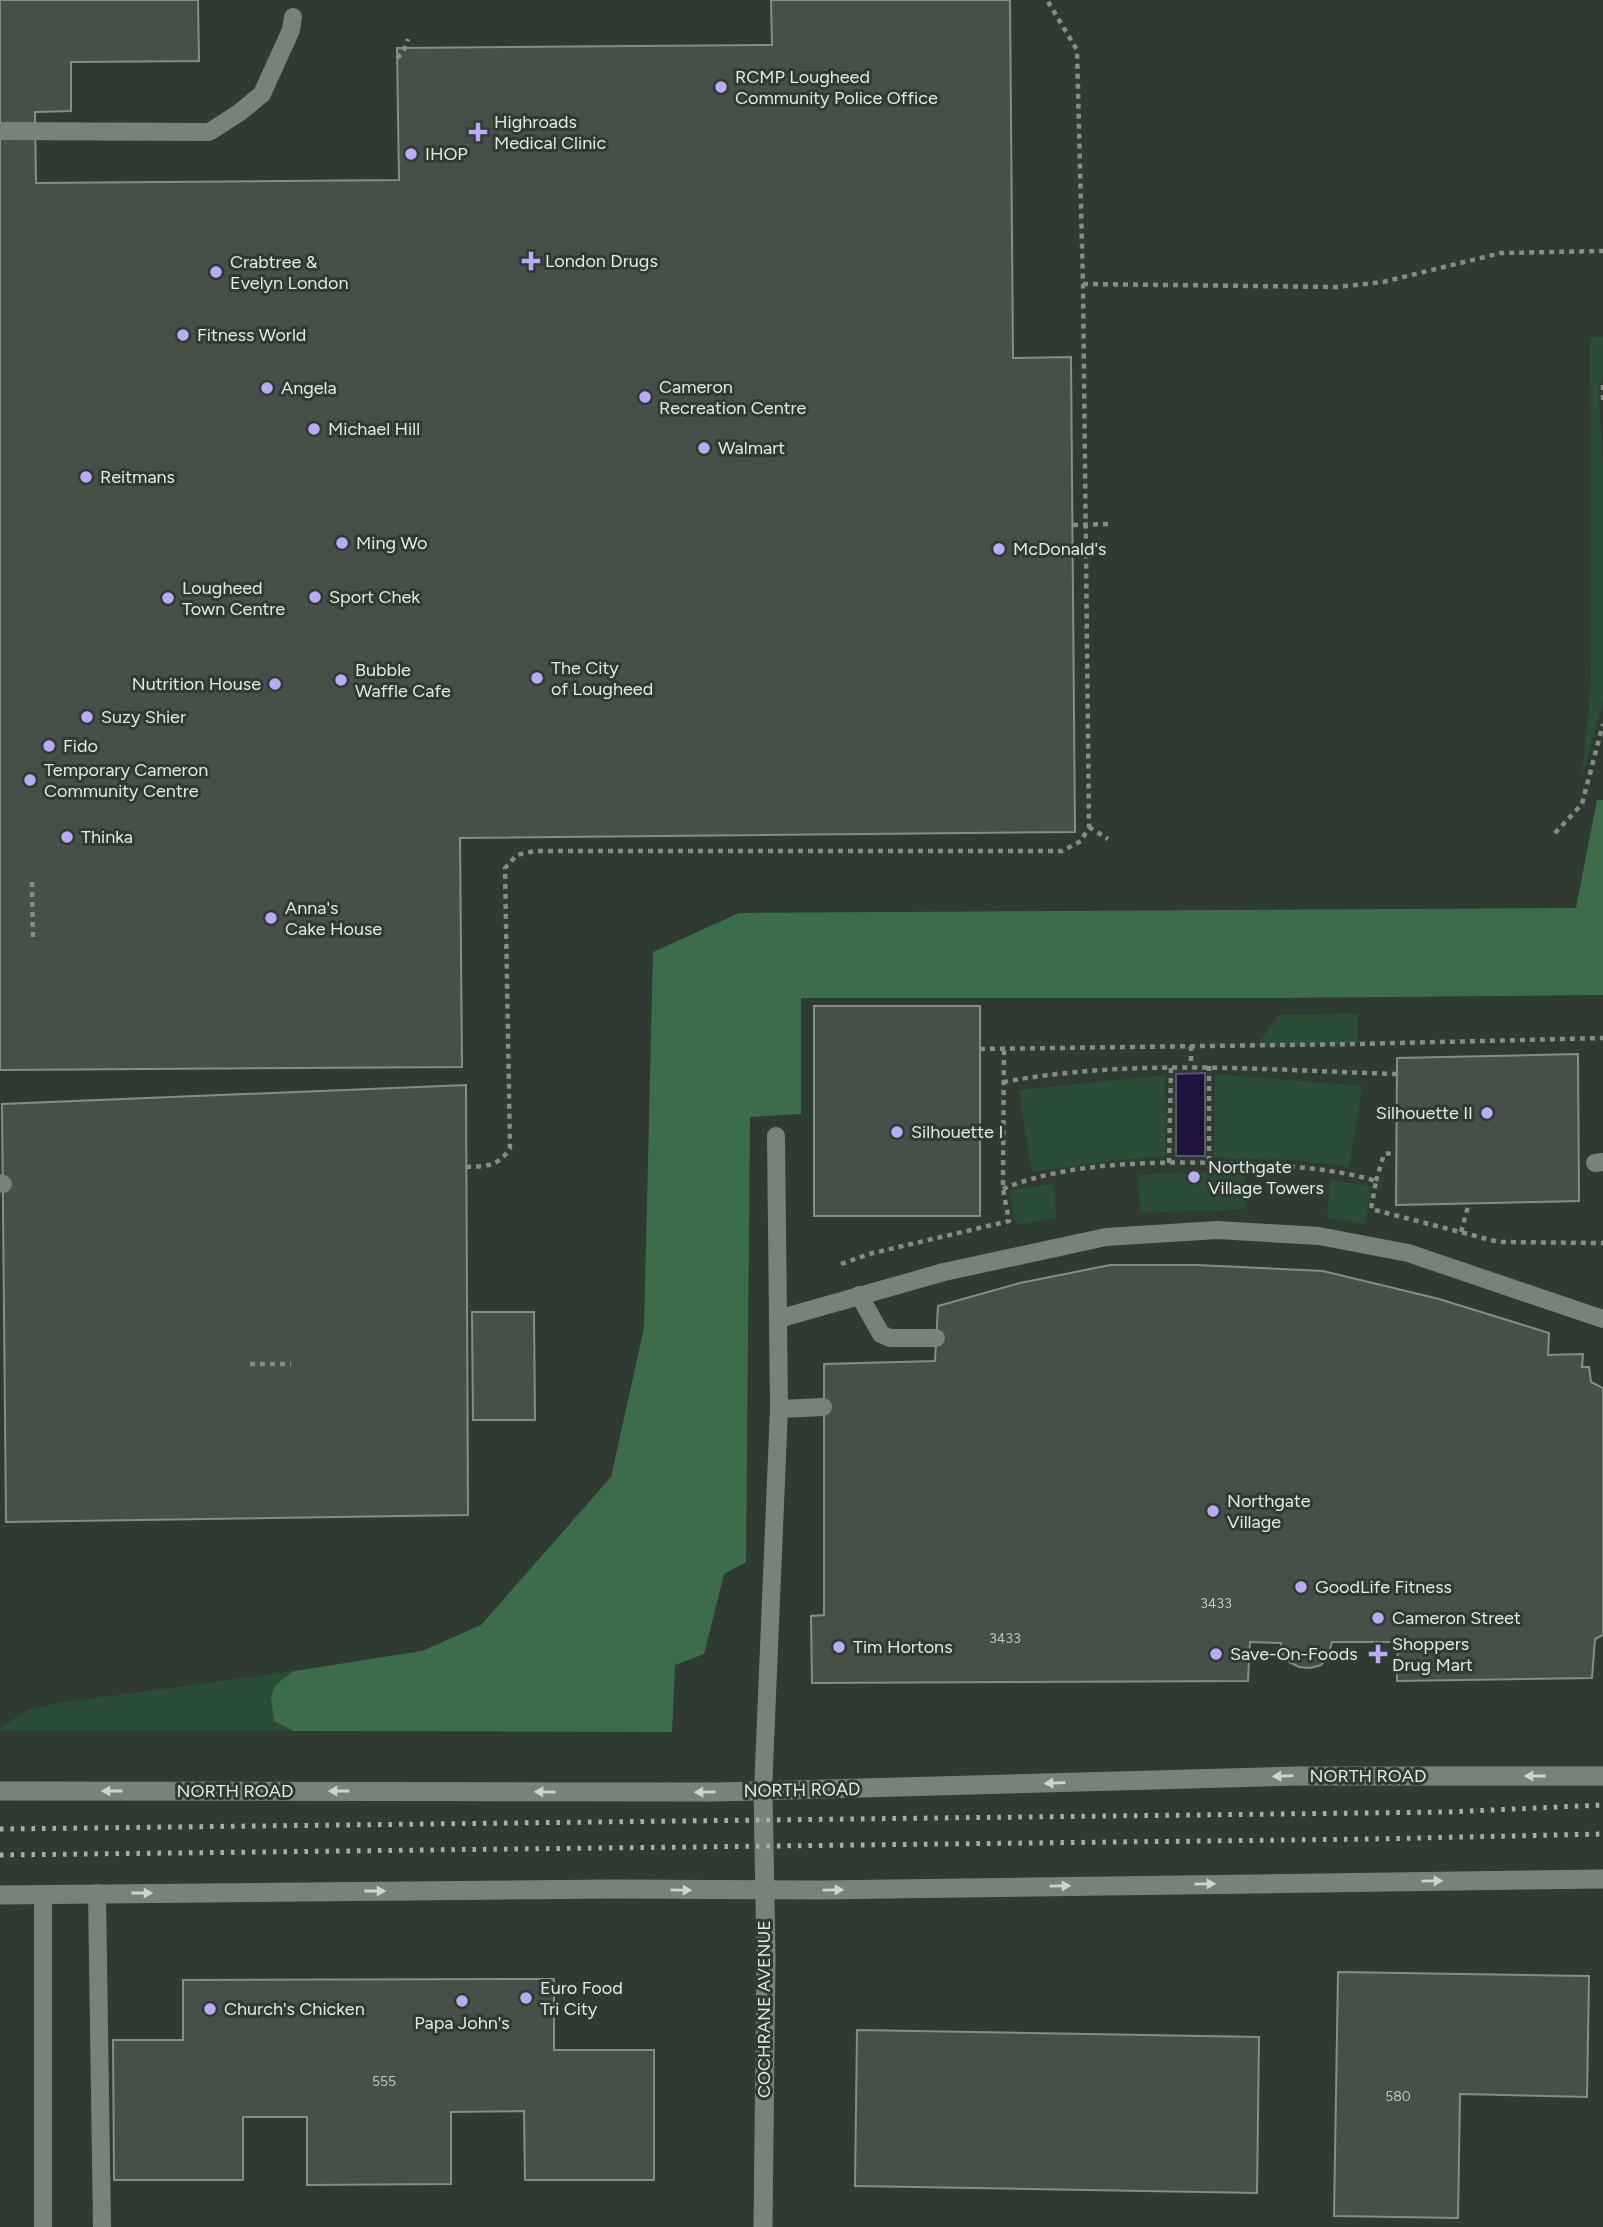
<svg xmlns="http://www.w3.org/2000/svg" width="1603" height="2227" font-family="Figtree,sans-serif">
<style>
.green{fill:#2b4d35}
.forest{fill:#3c6d4b}
.water{fill:#1e133d;stroke:#59546f;stroke-width:2}
.building{fill:#455048;stroke:#838f86;stroke-width:2}
.lines{fill:none;stroke-linecap:round;stroke-linejoin:round}
.path{stroke:#848d86;stroke-width:4.5;stroke-dasharray:5 5;stroke-linecap:butt}
.service{stroke:#77837a;stroke-width:18}
.minor{stroke:#77837a;stroke-width:19}
.secondary{stroke:#77837a;stroke-width:19}
.rail{stroke:#a7afa9;stroke-width:5;stroke-dasharray:3.5 7;stroke-linecap:butt}
.oneway{fill:#cdd5d0}
.poi-dot{fill:#b8abf7;stroke:#2f3a31;stroke-width:2.5}
.labels{text-anchor:middle;stroke-width:6;stroke-linejoin:round;paint-order:stroke}
.number-label{font-size:14px;fill:#bcc4be}
.poi-label{font-size:18px;fill:#e3eae5;stroke:#2f3a31;text-anchor:start}
.street-label{font-size:18px;fill:#e3eae5;stroke:#2f3a31}
</style>
<rect width="100%" height="100%" fill="#2f3a31"/>
<g class="green">
<polygon points="1590,337 1603,337 1603,375 1598,388 1603,462 1603,701 1582,777 1591,683"/>
<polygon points="1358,1014 1358,1044 1257,1046 1278,1015"/>
<polygon points="1215,1074 1362,1086 1349,1167 1294,1160 1214,1158"/>
<polygon points="1165,1075 1166,1156 1111,1161 1032,1172 1019,1090"/>
<polygon points="1191,1172 1245,1173 1245,1209 1140,1213 1138,1175"/>
<polygon points="1330,1180 1371,1186 1365,1224 1327,1217"/>
<polygon points="1053,1184 1057,1218 1016,1225 1009,1190"/>
<polygon points="294,1671 275,1685 274,1721 293,1731 0,1731 0,1728 27,1710 52,1704"/>
</g>
<polygon class="forest" points="1597,800 1603,800 1603,995 1273,998 801,998 801,1114 750,1117 746,1562 724,1574 704,1654 675,1665 672,1732 293,1731 274,1721 271,1697 275,1685 294,1671 422,1651 481,1625 611,1477 644,1328 653,952 739,913 1576,908"/>
<polygon class="water" points="1205,1073 1205,1156 1176,1156 1176,1074"/>
<g class="building">
<polygon points="0,0 198,0 199,61 71,62 71,111 35,112 36,183 399,180 397,48 772,45 771,0 1010,0 1013,358 1071,357 1075,832 460,838 462,1067 0,1070"/>
<rect x="814" y="1006" width="166" height="210"/>
<polygon points="1578,1054 1579,1201 1396,1205 1397,1058"/>
<polygon points="466,1085 468,1515 6,1522 2,1104"/>
<polygon points="1110,1265 1196,1265 1323,1271 1439,1299 1549,1333 1548,1355 1583,1354 1582,1367 1589,1367 1591,1382 1603,1388 1603,1635 1595,1639 1592,1678 1397,1681 1398,1642 1332,1642 1328,1656 1321,1665 1310,1668 1299,1667 1289,1662 1282,1654 1281,1643 1250,1642 1248,1681 812,1683 811,1616 824,1615 824,1364 935,1361 938,1306 1020,1283"/>
<polygon points="472,1312 534,1312 535,1420 473,1420"/>
<polygon points="1338,1972 1589,1976 1587,2097 1460,2094 1458,2218 1334,2216"/>
<polygon points="554,1979 554,2050 654,2050 654,2180 525,2180 524,2111 451,2112 451,2184 307,2185 307,2117 243,2117 243,2180 114,2180 113,2040 183,2040 183,1980"/>
<polygon points="857,2030 1259,2037 1257,2193 855,2186"/>
</g>
<g class="lines">
<g class="path">
<polyline points="397,58 403,52 408,39"/>
<polyline points="1083,284 1337,287 1383,282 1501,253 1603,251"/>
<polyline points="1603,385 1603,405"/>
<polyline points="1073,525 1108,524"/>
<polyline points="1089,827 1108,839"/>
<polyline points="1555,833 1582,804 1603,724"/>
<polyline points="32,882 33,941"/>
<polyline points="1191,1046 1191,1066"/>
<polyline points="980,1049 1358,1044 1603,1038"/>
<polyline points="1209,1066 1209,1163"/>
<path d="M1003 1082C1134 1058 1264 1070 1396 1074"/>
<polyline points="1169,1163 1171,1066"/>
<path d="M466 1167C487 1166 498 1167 510 1148L505 868 517 855 534 851H1062L1081 841 1089 827 1083 284 1077 50 1047 0"/>
<polyline points="1376,1181 1384,1154 1395,1153"/>
<path d="M1003 1189C1071 1160 1170 1161 1243 1164 1287 1166 1333 1168 1376 1181L1371 1209 1499 1242 1603 1243"/>
<polyline points="1461,1232 1469,1203"/>
<polyline points="841,1264 869,1254 1009,1221 1003,1189 1004,1048"/>
<polyline points="250,1364 291,1364"/>
</g>
<g class="service">
<polyline points="0,131 209,132 239,113 262,94 291,30 293,17"/>
<polyline points="1595,1163 1603,1162"/>
<polyline points="0,1183 3,1184"/>
<polyline points="859,1295 881,1334 890,1338 936,1338"/>
<polyline points="778,1319 944,1272 1106,1237 1217,1230 1319,1236 1408,1253 1603,1319"/>
<polyline points="779,1409 823,1407"/>
<polyline points="763,1791 779,1409 776,1136"/>
<polyline points="97,1893 102,2227"/>
<polyline points="43,2227 43,1894"/>
</g>
<polyline class="minor" points="763,2227 766,1957 763,1791"/>
<g class="secondary">
<polyline points="0,1791 715,1792 1297,1776 1603,1776"/>
<polyline points="0,1895 613,1889 820,1890 1603,1879"/>
</g>
<g class="rail">
<polyline points="0,1829 1448,1812 1603,1805"/>
<polyline points="0,1855 1373,1839 1603,1834"/>
</g>
</g>
<defs><path id="oneway-solid" d="M-6-.8H1V-3.2L6.5 0L1 3.2V.8H-6Z" transform="scale(1.75)"/></defs>
<g class="oneway">
<use href="#oneway-solid" transform="translate(1283 1776) rotate(178)"/>
<use href="#oneway-solid" transform="translate(1535 1776) rotate(180)"/>
<use href="#oneway-solid" transform="translate(1055 1783) rotate(178)"/>
<use href="#oneway-solid" transform="translate(112 1791) rotate(180)"/>
<use href="#oneway-solid" transform="translate(339 1791) rotate(180)"/>
<use href="#oneway-solid" transform="translate(545 1792) rotate(-179)"/>
<use href="#oneway-solid" transform="translate(705 1792) rotate(179)"/>
<use href="#oneway-solid" transform="translate(1432 1881) rotate(-1)"/>
<use href="#oneway-solid" transform="translate(1205 1884) rotate(-1)"/>
<use href="#oneway-solid" transform="translate(1060 1886) rotate(-1)"/>
<use href="#oneway-solid" transform="translate(681 1890) rotate(1)"/>
<use href="#oneway-solid" transform="translate(833 1890) rotate(-1)"/>
<use href="#oneway-solid" transform="translate(375 1891)"/>
<use href="#oneway-solid" transform="translate(142 1893)"/>
</g>
<g class="poi-dot">
<circle cx="721" cy="87" r="7"/>
<path d="M474.5 121.5h7v7h7v7h-7v7h-7v-7h-7v-7h7z"/>
<circle cx="411" cy="154" r="7"/>
<path d="M527.5 250.5h7v7h7v7h-7v7h-7v-7h-7v-7h7z"/>
<circle cx="216" cy="272" r="7"/>
<circle cx="183" cy="335" r="7"/>
<circle cx="267" cy="388" r="7"/>
<circle cx="645" cy="397" r="7"/>
<circle cx="314" cy="429" r="7"/>
<circle cx="704" cy="448" r="7"/>
<circle cx="86" cy="477" r="7"/>
<circle cx="342" cy="543" r="7"/>
<circle cx="999" cy="549" r="7"/>
<circle cx="315" cy="597" r="7"/>
<circle cx="168" cy="598" r="7"/>
<circle cx="537" cy="678" r="7"/>
<circle cx="341" cy="680" r="7"/>
<circle cx="275" cy="684" r="7"/>
<circle cx="87" cy="717" r="7"/>
<circle cx="49" cy="746" r="7"/>
<circle cx="30" cy="780" r="7"/>
<circle cx="67" cy="837" r="7"/>
<circle cx="271" cy="918" r="7"/>
<circle cx="1487" cy="1113" r="7"/>
<circle cx="897" cy="1132" r="7"/>
<circle cx="1194" cy="1177" r="7"/>
<circle cx="1213" cy="1511" r="7"/>
<circle cx="1301" cy="1587" r="7"/>
<circle cx="1378" cy="1618" r="7"/>
<circle cx="839" cy="1647" r="7"/>
<circle cx="1216" cy="1654" r="7"/>
<path d="M1374.5 1643.5h7v7h7v7h-7v7h-7v-7h-7v-7h7z"/>
<circle cx="526" cy="1998" r="7"/>
<circle cx="462" cy="2001" r="7"/>
<circle cx="210" cy="2009" r="7"/>
</g>
<g class="labels">
<g class="number-label">
<text x="1216" y="1608">3433</text>
<text x="1005" y="1643">3433</text>
<text x="384" y="2086">555</text>
<text x="1398" y="2101">580</text>
</g>
<g class="poi-label">
<text x="735" y="83">RCMP Lougheed<tspan x="735" dy="21">Community Police Office</tspan></text>
<text x="494" y="128">Highroads<tspan x="494" dy="21">Medical Clinic</tspan></text>
<text x="425" y="160">IHOP</text>
<text x="545" y="267">London Drugs</text>
<text x="230" y="268">Crabtree &amp;<tspan x="230" dy="21">Evelyn London</tspan></text>
<text x="197" y="341">Fitness World</text>
<text x="659" y="393">Cameron<tspan x="659" dy="21">Recreation Centre</tspan></text>
<text x="281" y="394">Angela</text>
<text x="328" y="435">Michael Hill</text>
<text x="718" y="454">Walmart</text>
<text x="100" y="483">Reitmans</text>
<text x="356" y="549">Ming Wo</text>
<text x="1013" y="555">McDonald's</text>
<text x="182" y="594">Lougheed<tspan x="182" dy="21">Town Centre</tspan></text>
<text x="329" y="603">Sport Chek</text>
<text x="551" y="674">The City<tspan x="551" dy="21">of Lougheed</tspan></text>
<text x="355" y="676">Bubble<tspan x="355" dy="21">Waffle Cafe</tspan></text>
<text x="261" y="690" text-anchor="end">Nutrition House</text>
<text x="101" y="723">Suzy Shier</text>
<text x="63" y="752">Fido</text>
<text x="44" y="776">Temporary Cameron<tspan x="44" dy="21">Community Centre</tspan></text>
<text x="81" y="843">Thinka</text>
<text x="285" y="914">Anna's<tspan x="285" dy="21">Cake House</tspan></text>
<text x="1473" y="1119" text-anchor="end">Silhouette II</text>
<text x="911" y="1138">Silhouette I</text>
<text x="1208" y="1173">Northgate<tspan x="1208" dy="21">Village Towers</tspan></text>
<text x="1227" y="1507">Northgate<tspan x="1227" dy="21">Village</tspan></text>
<text x="1315" y="1593">GoodLife Fitness</text>
<text x="1392" y="1624">Cameron Street</text>
<text x="1392" y="1650">Shoppers<tspan x="1392" dy="21">Drug Mart</tspan></text>
<text x="853" y="1653">Tim Hortons</text>
<text x="1230" y="1660">Save-On-Foods</text>
<text x="540" y="1994">Euro Food<tspan x="540" dy="21">Tri City</tspan></text>
<text x="224" y="2015">Church's Chicken</text>
<text x="462" y="2029" text-anchor="middle">Papa John's</text>
</g>
<g class="street-label">
<text x="1368" y="1782">NORTH ROAD</text>
<text transform="translate(802 1790) rotate(-1)" y="6">NORTH ROAD</text>
<text x="235" y="1797">NORTH ROAD</text>
<text transform="translate(764 2009) rotate(-90)" y="6">COCHRANE AVENUE</text>
</g>
</g>
</svg>
